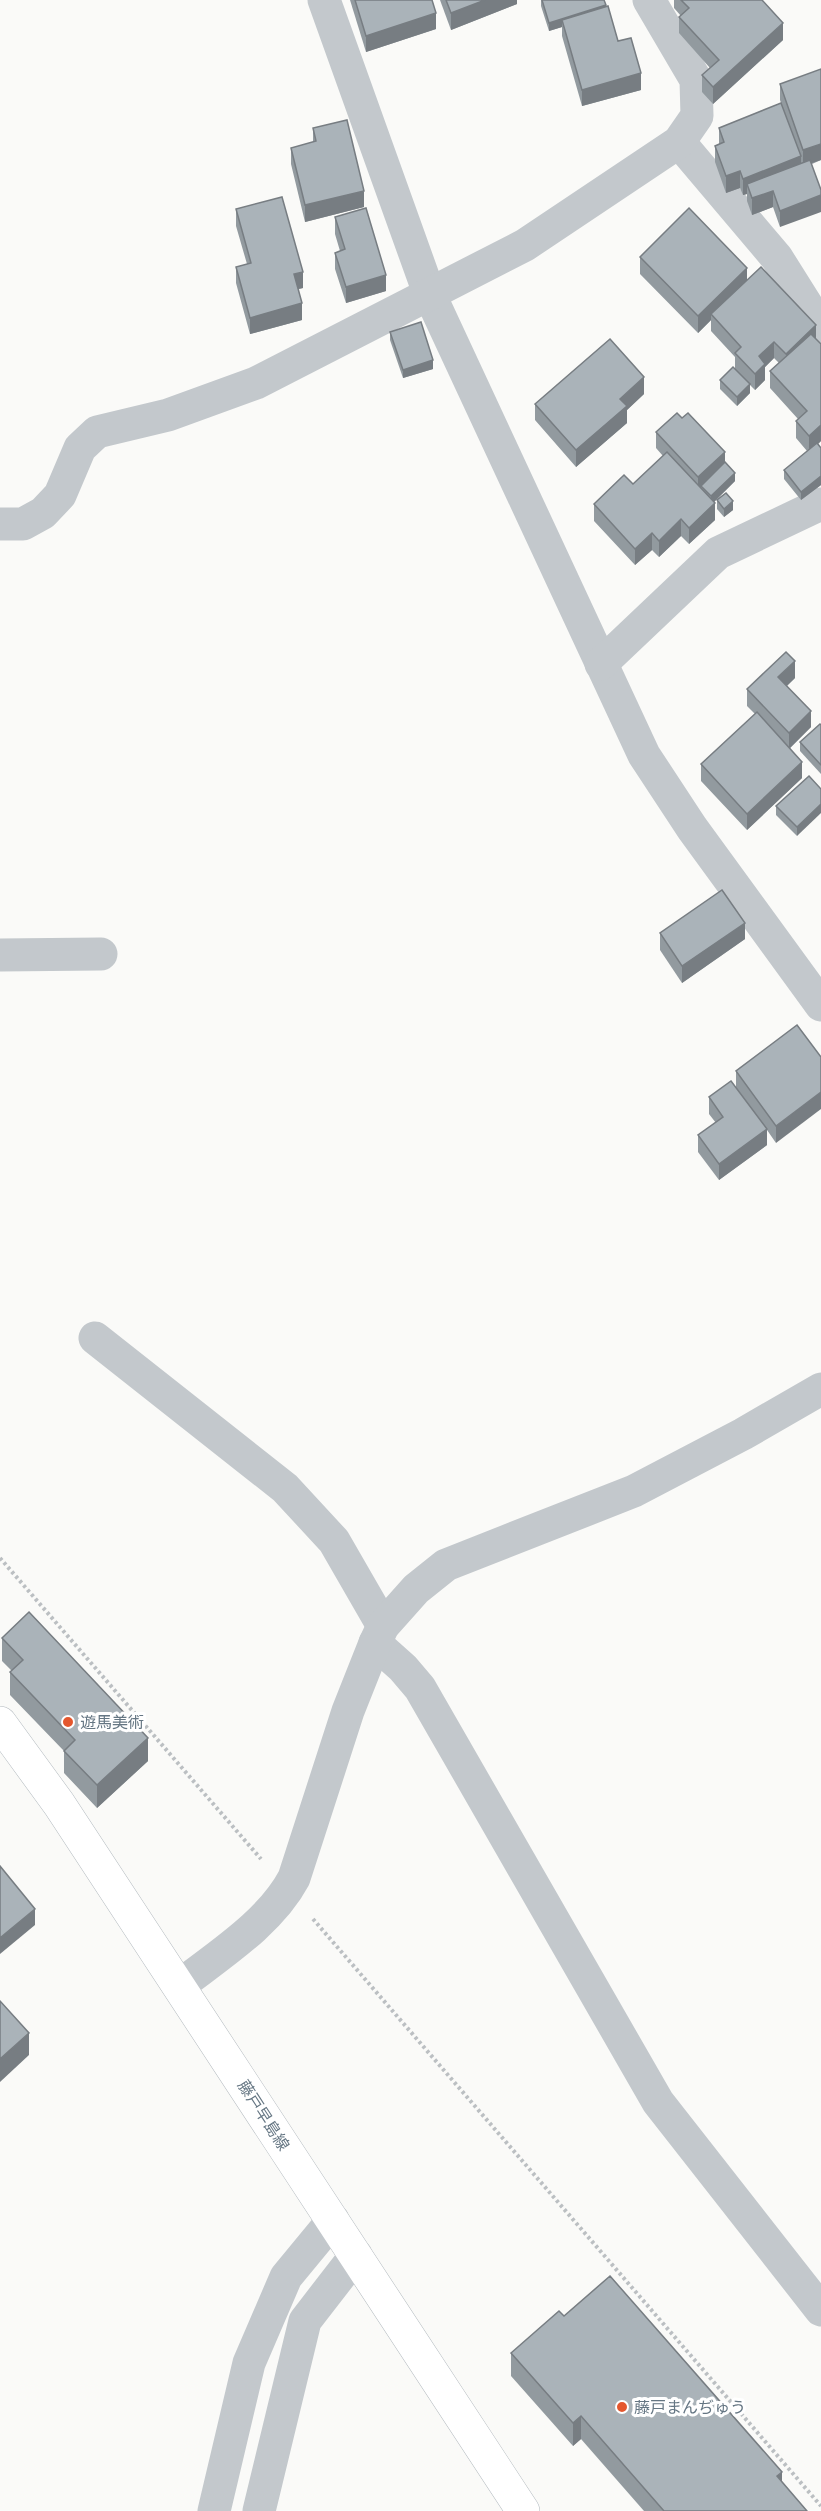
<svg xmlns="http://www.w3.org/2000/svg" width="821" height="2511" font-family="'Exo 2','Noto Sans JP',sans-serif">
<style>
.lines{fill:none;stroke-linecap:round;stroke-linejoin:round}
.secondary-casing{stroke:#b3babf;stroke-width:34}
.path{stroke:#bbbfc2;stroke-width:4;stroke-dasharray:3 3;stroke-linecap:butt}
.minor{stroke:#c3c8cc;stroke-width:33}
.secondary{stroke:#fff;stroke-width:33}
.wall{fill:#929a9f}
.shaded-wall{fill:#777d82}
.building{fill:#aab3b9;stroke:#777d82;stroke-width:1.5}
.poi-dot{fill:#e4572e;stroke:#fff;stroke-width:2}
.labels{text-anchor:middle;stroke-width:6;stroke-linejoin:round;paint-order:stroke}
.poi-label{font-size:16px;fill:#657683;stroke:#fff;text-anchor:start}
.street-label{font-size:16px;fill:#657683;stroke:#fff}
</style>
<rect width="100%" height="100%" fill="#fafaf8"/>
<g class="lines">
<g class="secondary-casing">
<polyline id="secondary" points="0,1723 59,1804 523,2511"/>
</g>
<g class="path">
<polyline points="0,1558 261,1859"/>
<polyline points="313,1919 821,2506"/>
</g>
<g class="minor">
<polyline points="324,0 429,293 644,755 692,828 821,1005"/>
<polyline points="679,142 777,258 821,328"/>
<polyline points="0,524 23,524 43,513 60,495 80,448 97,432 168,415 256,383 525,245 679,142 697,116 696,80 649,0"/>
<polyline points="601,664 718,553 821,504"/>
<polyline points="0,955 101,954"/>
<polyline points="95,1338 285,1488 334,1541 383,1626"/>
<polyline points="375,1643 403,1668 420,1688 658,2102 821,2310"/>
<path d="M179 1986C219 1955 270 1923 294 1878L348 1711 375 1643 383 1626 416 1589 446 1565 634 1491 743 1434 821 1389"/>
<polyline points="214,2511 249,2363 286,2277 333,2220"/>
<polyline points="259,2511 305,2321 356,2255"/>
</g>
<use href="#secondary" class="secondary"/>
</g>
<g class="wall">
<polygon points="350,0 432,0 436,29 366,52"/>
<polygon points="440,0 517,0 517,4 451,30"/>
<polygon points="541,0 604,0 618,41 641,90 582,106 562,36 562,27 549,31 541,6"/>
<polygon points="674,0 762,0 783,40 713,104 702,92 702,75 710,68 679,33 679,17 681,16 674,8"/>
<polygon points="780,84 821,160 812,164 780,227 773,207 752,215 747,201 747,194 743,195 740,188 726,193 715,162 715,146 719,144 719,128 787,120 780,100"/>
<polygon points="313,128 364,207 305,222 291,164 291,148 313,142"/>
<polygon points="236,209 303,288 298,289 302,320 250,334 236,283 236,267 247,264 236,226"/>
<polygon points="335,217 386,291 346,303 335,269 335,253 340,251 335,234"/>
<polygon points="640,257 747,280 816,339 821,344 821,441 818,444 821,448 821,485 801,500 784,479 784,470 807,451 796,438 796,421 798,419 770,388 770,371 779,363 774,358 765,367 765,380 755,390 750,385 750,393 737,406 720,389 720,380 735,369 735,357 711,331 711,320 698,333 640,274"/>
<polygon points="390,332 433,369 403,378 390,340"/>
<polygon points="644,394 627,410 627,423 576,467 535,420 535,404"/>
<polygon points="656,432 725,462 735,481 714,502 715,520 689,544 681,536 659,557 652,550 635,565 594,521 594,504 633,484 663,456 656,448"/>
<polygon points="717,500 733,510 724,517 717,509"/>
<polygon points="795,678 787,686 811,727 790,748 802,778 747,830 701,781 701,764 755,714 747,706 747,689"/>
<polygon points="821,725 821,774 800,751 800,742"/>
<polygon points="809,776 797,836 776,815 776,806"/>
<polygon points="660,933 745,939 682,983 660,950"/>
<polygon points="797,1025 776,1143 767,1130 767,1145 719,1180 698,1152 698,1135 716,1123 709,1114 709,1097 736,1087 736,1071"/>
<polygon points="2,1638 148,1761 97,1808 64,1773 64,1751 10,1695 10,1672 12,1671 2,1661"/>
<polygon points="564,2316 782,2483 807,2511 644,2511 581,2439 573,2446 511,2376 511,2353"/>
</g>
<g class="shaded-wall">
<polygon points="485,0 517,0 517,4 451,30 451,13"/>
<polygon points="606,5 606,14 562,20 562,27 549,31 549,23"/>
<polygon points="436,13 436,29 366,52 366,36"/>
<polygon points="783,23 783,40 713,104 713,87"/>
<polygon points="641,73 641,90 582,106 582,90"/>
<polygon points="821,144 821,160 803,166 803,150"/>
<polygon points="801,156 801,173 747,184 747,194 743,195 743,179"/>
<polygon points="740,171 740,188 726,193 726,176"/>
<polygon points="364,191 364,207 305,222 305,205"/>
<polygon points="773,191 773,207 752,215 752,198"/>
<polygon points="821,195 821,212 780,227 780,211"/>
<polygon points="747,268 747,284 711,314 711,320 698,333 698,316"/>
<polygon points="303,272 303,288 294,290 294,274"/>
<polygon points="386,275 386,291 346,303 346,287"/>
<polygon points="302,303 302,320 250,334 250,318"/>
<polygon points="816,325 816,342 786,370 786,354"/>
<polygon points="774,342 774,358 765,367 765,380 755,390 755,374 759,356"/>
<polygon points="433,360 433,369 403,378 403,370"/>
<polygon points="644,377 644,394 627,410 627,423 576,467 576,450 620,399"/>
<polygon points="750,384 750,393 737,406 737,397"/>
<polygon points="821,425 821,441 809,452 809,436"/>
<polygon points="725,452 725,468 701,486 701,491 698,493 698,477"/>
<polygon points="735,473 735,481 711,505 711,496"/>
<polygon points="821,476 821,485 801,500 801,492"/>
<polygon points="733,501 733,510 724,517 724,509"/>
<polygon points="715,503 715,520 689,544 689,528"/>
<polygon points="681,519 681,536 659,557 659,541"/>
<polygon points="652,533 652,550 635,565 635,549"/>
<polygon points="795,661 795,678 778,694 778,677"/>
<polygon points="811,711 811,727 789,749 789,733"/>
<polygon points="802,762 802,778 747,830 747,814"/>
<polygon points="821,804 821,813 797,836 797,827"/>
<polygon points="745,923 745,939 682,983 682,966"/>
<polygon points="821,1092 821,1109 776,1143 776,1126"/>
<polygon points="767,1129 767,1145 719,1180 719,1164"/>
<polygon points="148,1738 148,1761 97,1808 97,1785"/>
<polygon points="35,1909 35,1925 0,1954 0,1938"/>
<polygon points="29,2033 29,2055 0,2082 0,2059"/>
<polygon points="581,2416 581,2439 573,2446 573,2423"/>
<polygon points="782,2472 782,2494 777,2476"/>
</g>
<g class="building">
<polygon points="355,0 432,0 436,13 366,36"/>
<polygon points="446,0 485,0 451,13"/>
<polygon points="542,0 604,0 606,5 549,23"/>
<polygon points="681,0 762,0 783,23 713,87 702,75 719,60 679,17 689,8"/>
<polygon points="608,6 618,41 631,38 641,73 582,90 562,20"/>
<polygon points="821,69 821,144 803,150 780,84"/>
<polygon points="781,103 801,156 743,179 740,171 726,176 715,146 724,142 719,128"/>
<polygon points="347,120 364,191 305,205 291,148 316,141 313,128"/>
<polygon points="810,160 821,190 821,195 780,211 773,191 752,198 747,184"/>
<polygon points="282,197 303,272 294,274 302,303 250,318 236,267 251,263 236,209"/>
<polygon points="366,208 386,275 346,287 335,253 345,249 335,217"/>
<polygon points="689,208 747,268 698,316 640,257"/>
<polygon points="761,267 816,325 786,354 774,342 759,356 765,364 755,374 735,353 741,347 711,314"/>
<polygon points="421,322 433,360 403,370 390,332"/>
<polygon points="811,334 821,344 821,425 809,436 796,421 807,411 770,371"/>
<polygon points="610,339 644,377 620,399 627,406 576,450 535,404"/>
<polygon points="733,367 750,384 737,397 720,380"/>
<polygon points="677,413 682,418 688,413 725,452 698,477 656,432"/>
<polygon points="817,443 821,448 821,476 801,492 784,470"/>
<polygon points="667,452 715,503 689,528 681,519 659,541 652,533 635,549 594,504 624,475 633,484"/>
<polygon points="725,462 735,473 711,496 701,486"/>
<polygon points="726,493 733,501 724,509 717,500"/>
<polygon points="786,652 795,661 778,677 811,711 789,733 747,689"/>
<polygon points="757,712 802,762 747,814 701,764"/>
<polygon points="820,724 821,725 821,765 800,742"/>
<polygon points="809,776 821,789 821,804 797,827 776,806"/>
<polygon points="722,890 745,923 682,966 660,933"/>
<polygon points="797,1025 821,1057 821,1092 776,1126 736,1071"/>
<polygon points="731,1081 767,1129 719,1164 698,1135 723,1117 709,1097"/>
<polygon points="29,1612 148,1738 97,1785 64,1751 75,1740 10,1672 23,1660 2,1638"/>
<polygon points="0,1866 35,1909 0,1938"/>
<polygon points="0,2001 29,2033 0,2059"/>
<polygon points="610,2276 782,2472 777,2476 807,2511 664,2511 581,2416 573,2423 511,2353 559,2311 564,2316"/>
</g>
<g class="poi-dot">
<circle cx="68" cy="1722" r="6"/>
<circle cx="622" cy="2407" r="6"/>
</g>
<g class="labels">
<g class="poi-label">
<text x="80" y="1728">遊馬美術</text>
<text x="634" y="2413">藤戸まんぢゅう</text>
</g>
<g class="street-label">
<text transform="translate(264 2115) rotate(57)" y="6">藤戸早島線</text>
</g>
</g>
</svg>
